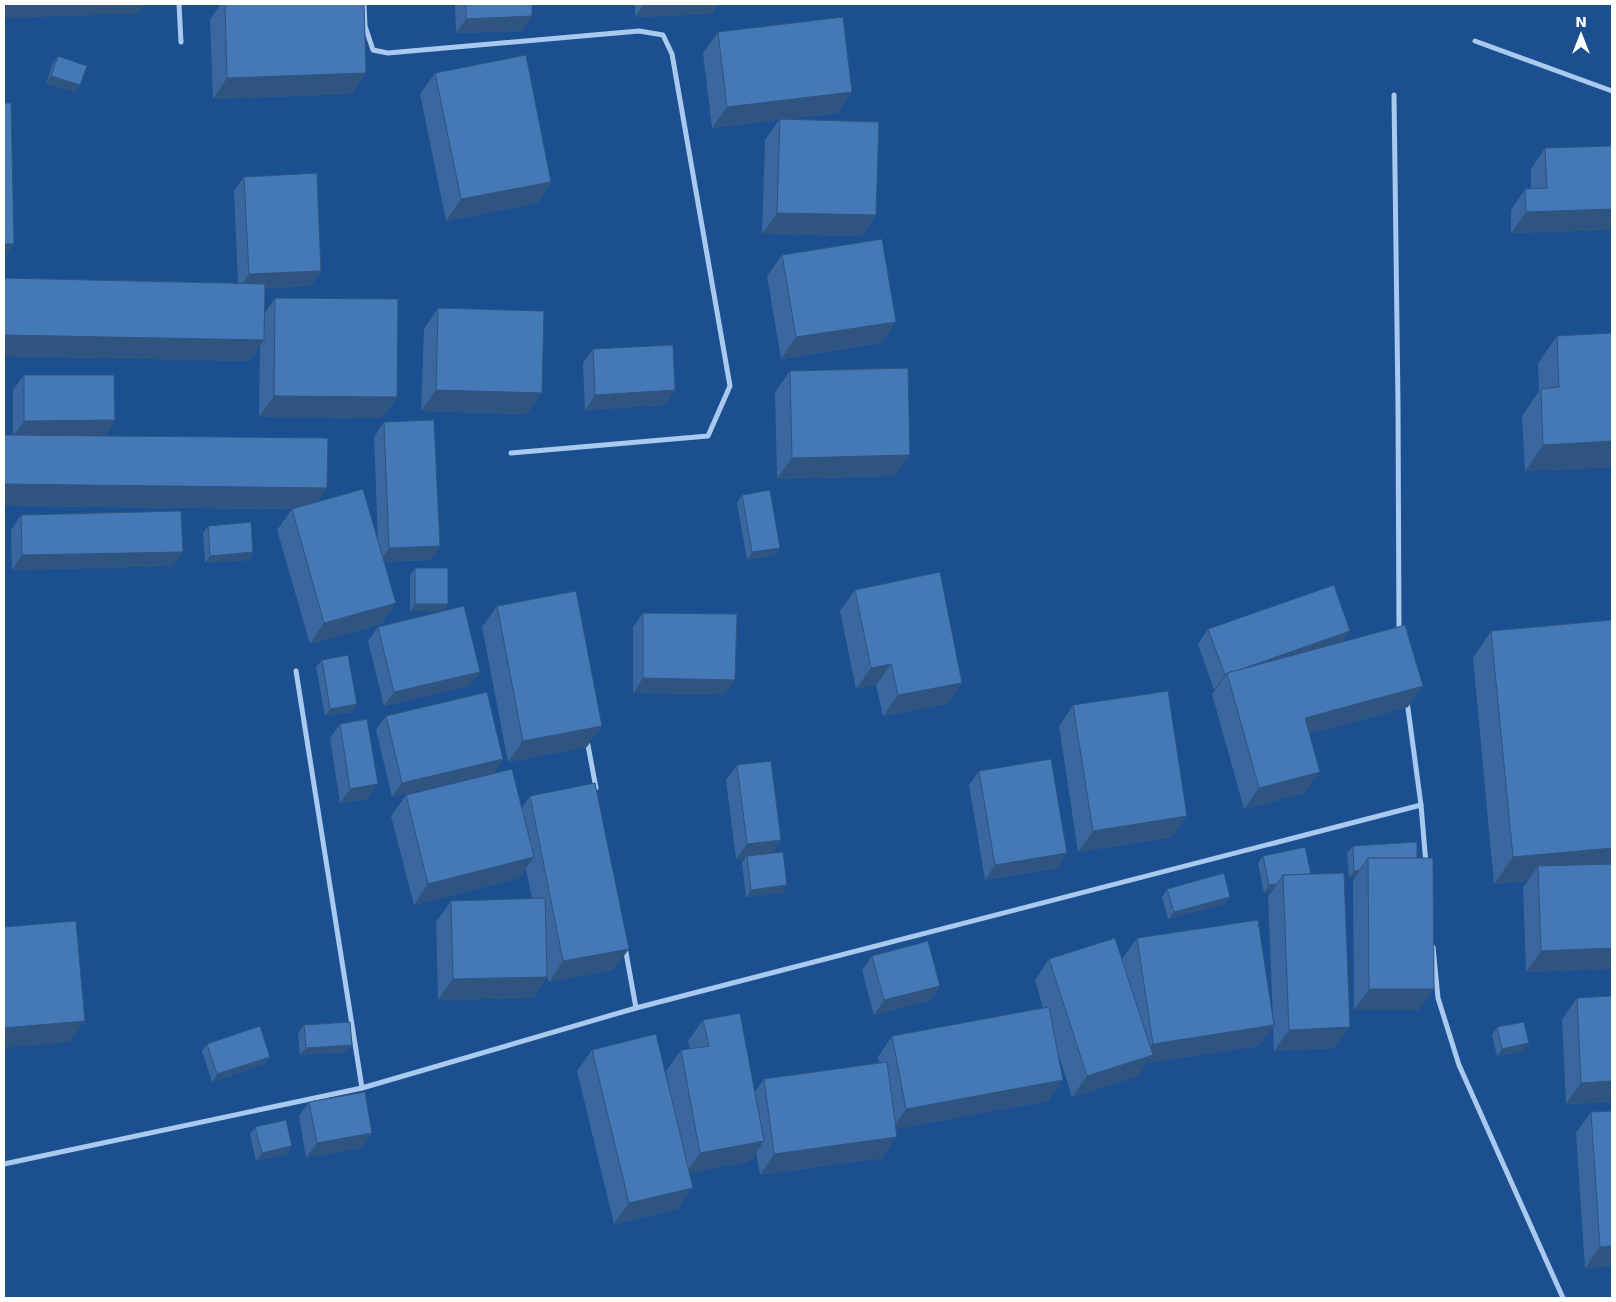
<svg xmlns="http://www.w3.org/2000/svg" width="1616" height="1302" font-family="'DejaVu Sans',sans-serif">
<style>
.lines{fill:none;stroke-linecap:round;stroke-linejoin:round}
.minor{stroke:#a9c9ee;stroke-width:5}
.wall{fill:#3a679d}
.shaded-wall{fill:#305480}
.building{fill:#4478b7;stroke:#305480}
</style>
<rect width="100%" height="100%" fill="#1b4f8f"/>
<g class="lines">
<g class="minor">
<polyline points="179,4 181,42"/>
<polyline points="364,4 365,26 373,50 388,53 639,31 663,35 672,54 730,386 708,436 511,453"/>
<polyline points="1475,41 1612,91"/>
<polyline points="1394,95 1398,404 1399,633"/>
<polyline points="296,671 362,1088"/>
<polyline points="1407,701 1421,805 1426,864"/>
<polyline points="587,740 596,788"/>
<polyline points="625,947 636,1008"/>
<polyline points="1433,947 1438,998 1459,1065 1563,1298"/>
<polyline points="4,1164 362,1088 636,1008 1421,805"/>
</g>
</g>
<g class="wall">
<polygon points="221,4 364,4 366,73 352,94 213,99 210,19"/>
<polygon points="455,4 532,4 522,31 456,33"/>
<polygon points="635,4 718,4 711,14 635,17"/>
<polygon points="718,32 852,92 838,113 786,119 876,215 862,236 762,234 765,140 779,120 712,128 703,53"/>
<polygon points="58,56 80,85 75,92 46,83 53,63"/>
<polygon points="435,73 551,182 537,203 446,221 420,94"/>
<polygon points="1612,146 1612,230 1511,233 1511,210 1525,189 1531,189 1531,169 1545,148"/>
<polygon points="244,177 321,271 310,286 265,288 265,313 275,298 397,397 382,418 259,417 260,346 249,361 4,356 4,278 238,283 234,191"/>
<polygon points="782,255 881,343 781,359 767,276"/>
<polygon points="438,308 527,414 421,411 424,329"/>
<polygon points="1557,336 1612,467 1525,471 1522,416 1539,391 1538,363"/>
<polygon points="593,349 675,390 665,405 585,410 583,363"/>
<polygon points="790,371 895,476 777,479 775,392"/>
<polygon points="24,375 115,420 105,435 59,435 327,488 318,501 378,541 374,437 384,422 440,546 430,560 384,562 396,603 381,624 310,644 277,530 292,509 4,506 13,435 13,390"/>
<polygon points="742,495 780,548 774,555 747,560 737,503"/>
<polygon points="21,515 173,566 12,570 11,530"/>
<polygon points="208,526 253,552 248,560 205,563 203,533"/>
<polygon points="415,568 443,611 480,672 469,686 384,706 368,641 378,627 442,611 410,611 410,576"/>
<polygon points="855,590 947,704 883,716 876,685 856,689 840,611"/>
<polygon points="497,606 587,747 508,762 482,627"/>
<polygon points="643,613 725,694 633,693 633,627"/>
<polygon points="1612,620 1612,969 1526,972 1523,887 1528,881 1494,884 1473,658 1491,631"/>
<polygon points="1208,629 1350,631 1342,642 1408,707 1309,734 1305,793 1244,809 1212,694 1216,689 1214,690 1198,644"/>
<polygon points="322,660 352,712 325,716 316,667"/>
<polygon points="1073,705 1172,837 1078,852 1059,726"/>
<polygon points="386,716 503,759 493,773 392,797 376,730"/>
<polygon points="340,724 368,799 340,803 330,738"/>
<polygon points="737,765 781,840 772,853 787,885 782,893 746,897 742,863 745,858 736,859 726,780"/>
<polygon points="979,771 1067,853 1057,868 985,880 969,785"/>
<polygon points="406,795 522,808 530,796 614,970 549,982 547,976 533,998 438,1000 436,922 451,901 532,899 526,869 519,878 414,905 391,816"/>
<polygon points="1417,842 1419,1010 1354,1010 1353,880 1355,878 1349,878 1347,853 1353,846"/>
<polygon points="1305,847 1335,1048 1274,1051 1273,1026 1259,1046 1147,1063 1138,1076 1072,1097 1058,1053 1048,1101 896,1129 882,1158 760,1175 756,1152 749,1162 690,1173 678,1209 614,1224 577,1071 592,1050 669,1087 666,1071 681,1050 690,1049 688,1041 703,1020 755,1092 764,1079 879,1063 878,1057 892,1036 1043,1008 1035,980 1049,959 1123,962 1122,959 1137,938 1273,1021 1268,896 1272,891 1264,893 1258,863 1263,856"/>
<polygon points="1167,889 1230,897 1225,904 1168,919 1162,897"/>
<polygon points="872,956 940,986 929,1001 874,1015 862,970"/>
<polygon points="1577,998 1612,1102 1566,1104 1562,1019"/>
<polygon points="304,1025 352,1045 346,1052 300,1055 298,1033"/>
<polygon points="1497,1027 1524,1051 1497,1056 1492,1035"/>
<polygon points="207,1044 270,1057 265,1064 212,1082 202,1051"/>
<polygon points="309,1102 372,1133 362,1148 306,1158 299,1116"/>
<polygon points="1591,1112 1612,1266 1585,1268 1576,1133"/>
<polygon points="255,1127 292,1146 287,1154 256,1161 250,1134"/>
</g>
<g class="shaded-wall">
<polygon points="7,4 145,4 138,14 4,18 4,8"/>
<polygon points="644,4 718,4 711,14 635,17"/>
<polygon points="532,16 522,31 456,33 466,19"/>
<polygon points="366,73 352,94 213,99 227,78"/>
<polygon points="51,76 80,85 75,92 46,83"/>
<polygon points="852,92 838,113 712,128 727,107"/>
<polygon points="551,182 537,203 446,221 461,199"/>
<polygon points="1612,209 1612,230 1511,233 1526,212"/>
<polygon points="777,213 876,215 862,236 762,234"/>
<polygon points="4,244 14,244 4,258"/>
<polygon points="321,271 310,286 238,289 249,274"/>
<polygon points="896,322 881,343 781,359 796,337"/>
<polygon points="4,335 264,340 249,361 4,356"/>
<polygon points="436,390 542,393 527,414 421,411"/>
<polygon points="675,390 665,405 585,410 595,395"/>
<polygon points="274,396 397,397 382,418 259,417"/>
<polygon points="115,420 105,435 13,436 24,421"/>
<polygon points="1612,441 1612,467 1525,471 1543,445"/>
<polygon points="910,455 895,476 777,479 792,458"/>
<polygon points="4,484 327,488 312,509 4,506"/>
<polygon points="440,546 430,560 379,562 389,548"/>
<polygon points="780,548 774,555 747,560 752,552"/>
<polygon points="183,552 173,566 12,570 22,555"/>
<polygon points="253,552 248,560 205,563 210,556"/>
<polygon points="396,603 381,624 310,644 324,623"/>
<polygon points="415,604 448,604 443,611 410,611"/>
<polygon points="1350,631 1340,645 1227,674"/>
<polygon points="891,664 876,685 856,689 871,668"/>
<polygon points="480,672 469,686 384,706 394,692"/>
<polygon points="1225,675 1226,675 1216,689 1214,690"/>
<polygon points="643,678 735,680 725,694 633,693"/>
<polygon points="962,683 947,704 883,716 898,695"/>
<polygon points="1423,686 1408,707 1290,739 1305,718"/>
<polygon points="357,704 352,712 325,716 330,709"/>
<polygon points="602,726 587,747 508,762 523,741"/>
<polygon points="503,759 493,773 392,797 402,783"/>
<polygon points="1320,772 1305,793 1244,809 1259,788"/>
<polygon points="378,784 368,799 340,803 350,789"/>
<polygon points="1187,816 1172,837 1078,852 1093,831"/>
<polygon points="781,840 771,854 747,856 745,858 736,859 747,844"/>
<polygon points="1612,848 1612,873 1538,866 1528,881 1494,884 1513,857"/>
<polygon points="1067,853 1057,868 985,880 995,865"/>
<polygon points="534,857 519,878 414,905 428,884"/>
<polygon points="1360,870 1355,878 1349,878 1354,871"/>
<polygon points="1277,884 1272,891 1264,893 1269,885"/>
<polygon points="787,885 782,893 746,897 751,890"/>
<polygon points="1230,897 1225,904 1168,919 1174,912"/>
<polygon points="1612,948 1612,969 1526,972 1541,951"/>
<polygon points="629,949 614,970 549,982 563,961"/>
<polygon points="547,977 533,998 438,1000 453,979"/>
<polygon points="940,986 929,1001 874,1015 884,1000"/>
<polygon points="1369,989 1434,989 1419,1010 1354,1010"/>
<polygon points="85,1021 70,1042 4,1048 4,1028"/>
<polygon points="1274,1025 1259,1046 1147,1063 1138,1076 1072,1097 1087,1076 1143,1058 1153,1044"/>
<polygon points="1350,1027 1335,1048 1274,1051 1289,1030"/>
<polygon points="1529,1043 1524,1051 1497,1056 1502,1049"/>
<polygon points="352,1045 346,1052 300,1055 306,1048"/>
<polygon points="270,1057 265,1064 212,1082 217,1074"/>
<polygon points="1063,1080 1048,1101 891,1130 906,1109"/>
<polygon points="1612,1081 1612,1102 1566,1104 1581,1083"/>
<polygon points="372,1133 362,1148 306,1158 317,1143"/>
<polygon points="897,1137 882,1158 760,1175 774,1154"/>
<polygon points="764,1141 749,1162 685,1174 700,1153"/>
<polygon points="292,1146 287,1154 256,1161 262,1153"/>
<polygon points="693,1188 678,1209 614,1224 629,1203"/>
<polygon points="1612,1246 1612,1266 1585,1268 1600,1247"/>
</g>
<g class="building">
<polygon points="225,4 364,4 366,73 227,78"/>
<polygon points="466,4 532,4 532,16 466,19"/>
<polygon points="843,17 852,92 727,107 718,32"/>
<polygon points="526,55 551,182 461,199 435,73"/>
<polygon points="58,56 87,66 80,85 51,76"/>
<polygon points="4,103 11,103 14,244 4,244"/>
<polygon points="780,119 879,122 876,215 777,213"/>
<polygon points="1612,146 1612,209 1526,212 1525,189 1547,188 1545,148"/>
<polygon points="317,173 321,271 249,274 244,177"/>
<polygon points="882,239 896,322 796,337 782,255"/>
<polygon points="4,278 265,284 264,340 4,335"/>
<polygon points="275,298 398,299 397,397 274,396"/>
<polygon points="438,308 544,311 542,393 436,390"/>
<polygon points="1612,333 1612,441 1543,445 1541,389 1559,387 1557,336"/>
<polygon points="673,345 675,390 595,395 593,349"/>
<polygon points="908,368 910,455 792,458 790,371"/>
<polygon points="24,375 114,375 115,420 24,421"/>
<polygon points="434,420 440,546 389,548 384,422"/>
<polygon points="4,435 328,438 327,488 4,484"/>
<polygon points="363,489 396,603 324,623 292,509"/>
<polygon points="770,490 780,548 752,552 742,495"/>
<polygon points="181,511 183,552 22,555 21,515"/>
<polygon points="251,522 253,552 210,556 208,526"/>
<rect x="415" y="568" width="33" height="36"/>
<polygon points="940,572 962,683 898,695 891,664 871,668 855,590"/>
<polygon points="1334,585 1350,631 1239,670 1227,673 1225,675 1208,629"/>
<polygon points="576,591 602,726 523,741 497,606"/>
<polygon points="464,606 480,672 394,692 378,627"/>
<polygon points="643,613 737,614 735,680 643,678"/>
<polygon points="1612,620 1612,848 1513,857 1491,631"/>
<polygon points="1405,625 1423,686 1305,718 1320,772 1259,788 1227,673"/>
<polygon points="348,655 357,704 330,709 322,660"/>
<polygon points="1168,691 1187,816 1093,831 1073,705"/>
<polygon points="487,692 503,759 402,783 386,716"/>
<polygon points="367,719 378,784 350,789 340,724"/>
<polygon points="1051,759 1067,853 995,865 979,771"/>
<polygon points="771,761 781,840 747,844 737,765"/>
<polygon points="512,769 534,857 428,884 406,795"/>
<polygon points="595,783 629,949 563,961 530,796"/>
<polygon points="1417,842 1417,858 1368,858 1360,870 1354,871 1353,846"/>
<polygon points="1305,847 1311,874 1283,875 1277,884 1269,885 1263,856"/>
<polygon points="783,852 787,885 751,890 747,856"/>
<polygon points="1368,858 1433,858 1434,989 1369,989"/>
<polygon points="1612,864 1612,948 1541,951 1538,866"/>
<polygon points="1224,873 1230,897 1174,912 1167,889"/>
<polygon points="1344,873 1350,1027 1289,1030 1283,875"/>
<polygon points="545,898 547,977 453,979 451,901"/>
<polygon points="1258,920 1274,1025 1153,1044 1137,938"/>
<polygon points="76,921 85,1021 4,1028 4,927"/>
<polygon points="1115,938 1153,1055 1087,1076 1049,959"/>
<polygon points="928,941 940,986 884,1000 872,956"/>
<polygon points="1612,996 1612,1081 1581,1083 1577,998"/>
<polygon points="1049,1007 1063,1080 906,1109 892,1036"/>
<polygon points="740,1013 764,1141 700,1153 681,1050 709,1046 703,1020"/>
<polygon points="350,1022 352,1045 306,1048 304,1025"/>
<polygon points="1524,1022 1529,1043 1502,1049 1497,1027"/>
<polygon points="260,1026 270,1057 217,1074 207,1044"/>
<polygon points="656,1034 693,1188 629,1203 592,1050"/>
<polygon points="887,1062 897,1137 774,1154 764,1079"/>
<polygon points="365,1092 372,1133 317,1143 309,1102"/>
<polygon points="1612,1111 1612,1246 1600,1247 1591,1112"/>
<polygon points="286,1120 292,1146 262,1153 255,1127"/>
</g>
<rect width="1616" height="1302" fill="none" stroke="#ffffff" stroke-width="10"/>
<g transform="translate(1581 35)" stroke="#1b4f8f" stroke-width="4" paint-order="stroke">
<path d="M0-4L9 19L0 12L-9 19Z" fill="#ffffff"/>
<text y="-8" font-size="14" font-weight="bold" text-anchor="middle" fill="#ffffff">N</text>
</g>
</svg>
